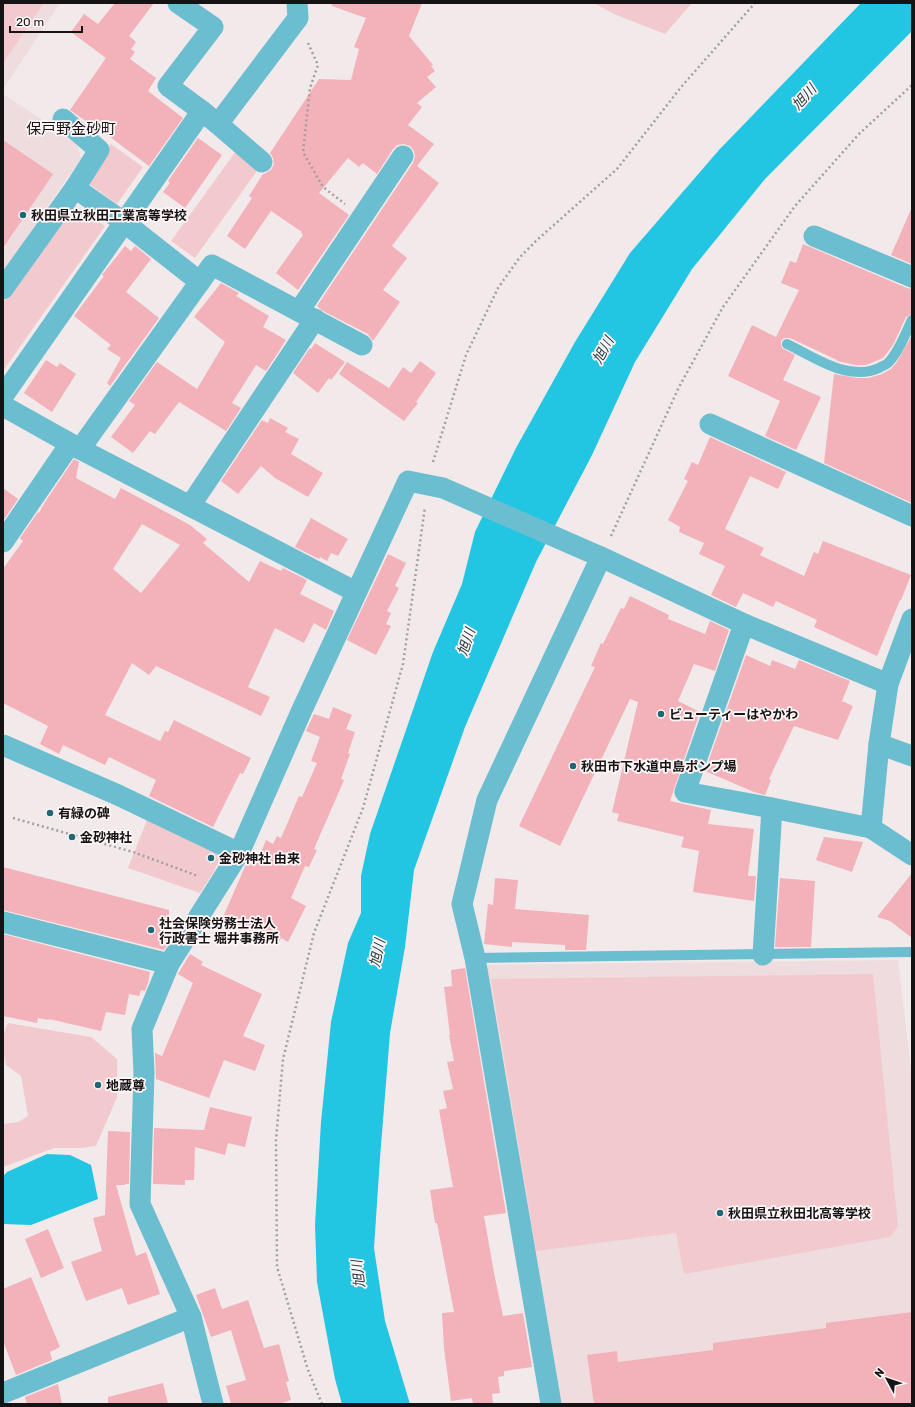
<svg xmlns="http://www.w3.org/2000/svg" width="915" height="1407" font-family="Rubik,'Noto Sans JP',sans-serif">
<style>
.built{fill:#eedcde}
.green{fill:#f2cace}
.water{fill:#22c5e2}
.building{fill:#f3b1ba;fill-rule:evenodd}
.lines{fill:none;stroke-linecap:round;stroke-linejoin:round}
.path{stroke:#a49e9f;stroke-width:2.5;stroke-dasharray:2 3;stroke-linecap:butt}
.lane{stroke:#6bbdd0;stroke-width:10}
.street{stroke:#6bbdd0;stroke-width:21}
.poi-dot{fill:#206776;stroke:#fff6f7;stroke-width:1.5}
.labels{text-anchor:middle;stroke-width:3.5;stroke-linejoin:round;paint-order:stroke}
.poi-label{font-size:13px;font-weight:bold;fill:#161314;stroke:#fff6f7;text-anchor:start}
.water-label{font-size:14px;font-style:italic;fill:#223b40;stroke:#fff6f7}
.quarter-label{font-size:15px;fill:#161314;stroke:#fff6f7}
</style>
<rect width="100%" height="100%" fill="#f2e9ea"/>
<g class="built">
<polygon points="3,3 60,3 3,89"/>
<polygon points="3,94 76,142 81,158 3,272"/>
<polygon points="898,960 912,1079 912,1404 561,1404 483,965"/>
</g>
<g class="green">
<polygon points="3,3 44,3 3,63"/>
<polygon points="594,3 692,3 665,34 614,14"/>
<polygon points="111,144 143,167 117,204 85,181"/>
<polygon points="236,151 259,168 195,258 171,241"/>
<polygon points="73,204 105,226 3,371 3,303"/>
<polygon points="149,815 218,848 221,857 213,873 200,893 128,868"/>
<polygon points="873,974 898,1226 890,1237 684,1274 676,1233 536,1251 491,979"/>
<path d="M8 1023 91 1037 117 1059V1097L96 1146 80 1148H54L3 1167V1124L18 1122 28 1116 21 1076 6 1065C3 1048 0 1040 8 1023Z"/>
</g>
<g class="water">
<polygon points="861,3 912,3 912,31 765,179 692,269 635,362 592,455 536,562 465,727 414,870 405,947 390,1033 380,1158 374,1248 385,1321 410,1404 342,1404 335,1379 317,1282 315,1225 321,1122 331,1022 348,943 361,913 361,876 370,834 433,652 462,584 475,532 516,448 575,342 630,253 719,150"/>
<polygon points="47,1154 70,1155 91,1165 98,1199 31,1225 3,1224 3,1176 7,1172"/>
</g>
<g class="building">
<polygon points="115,3 154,3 129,36 136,42 131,49 135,52 130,59 156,78 148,91 183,118 149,166 98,128 97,129 70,110 106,58 71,32 84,14 98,24"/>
<polygon points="332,3 422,3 409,36 433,65 431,66 435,71 427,77 436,87 417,103 422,107 408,125 434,144 417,166 439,183 392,246 407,258 383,290 400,302 373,341 368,334 323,311 317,306 413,163 415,156 414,151 410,146 404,144 397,145 393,149 377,174 363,163 359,167 348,158 319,193 349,215 298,290 276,273 303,235 301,233 302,232 271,211 245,249 227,236 252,198 249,196 263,174 266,173 271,170 274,164 273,158 270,153 319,79 351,80 359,49 354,47 366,18 332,6"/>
<polygon points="198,138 222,155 185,208 163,192 170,183 168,181"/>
<polygon points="3,140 53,174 3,248"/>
<polygon points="912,207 912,264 891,255"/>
<polygon points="803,244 907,288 912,289 912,314 906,317 893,345 883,358 866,365 856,365 837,361 837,360 790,338 784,338 781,341 781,344 782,348 795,355 783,380 821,397 796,450 765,436 780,401 728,376 752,325 776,337 799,290 781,283 790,261 796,263"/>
<polygon points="125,246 131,251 135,246 151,259 126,292 159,318 110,386 107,383 121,358 107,349 111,345 74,316 104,276 102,275"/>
<polygon points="221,283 239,293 236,296 269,316 263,327 286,340 266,371 256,365 232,403 241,408 226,431 179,402 155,434 150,431 133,453 111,437 135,405 129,401 157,362 197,389 225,342 194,317"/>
<polygon points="912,335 912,503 824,463 834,374 856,378 869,378 882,374 891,369 897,362"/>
<polygon points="315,343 345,362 331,380 329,378 318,393 293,373 310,348 311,349"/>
<polygon points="46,360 57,367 60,363 76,374 52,412 24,393"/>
<polygon points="420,361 436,373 416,402 418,403 404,421 339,374 347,362 389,388 403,367 411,373"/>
<polygon points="270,418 288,428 285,432 299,439 291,454 323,473 308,497 275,478 261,466 238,494 221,481 262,420 268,423"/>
<polygon points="710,437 786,472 778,489 750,476 725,529 764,548 760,555 804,576 814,552 818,554 823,541 911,575 901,600 900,600 877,656 814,627 817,620 776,601 773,607 743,593 736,607 711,595 725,566 699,554 704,543 679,532 680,527 668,520 688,481 684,479 692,462 698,465"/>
<path d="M74 459 79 462 76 478 115 499 121 488 190 525 207 539 203 543 249 582 260 561 281 571 283 568 307 580 300 594 334 611 326 630 314 623 304 643 275 628 248 687 270 697 261 716 156 666 149 675 132 663 105 715 160 741 165 731 168 732 174 720 251 758 243 774 240 773 213 827 149 796 156 780 109 757 105 765 63 745 59 754 40 744 48 726 3 703V569L23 541 20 538 38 512 39 513 45 502ZM142 524 180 545 141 593 113 569Z"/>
<polygon points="3,488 18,499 3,521"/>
<polygon points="311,518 348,539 338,556 331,553 327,561 320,557 319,559 295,547"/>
<polygon points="388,554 406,563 395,586 399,588 387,611 391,613 386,624 391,626 376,655 347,640"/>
<polygon points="630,596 669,615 668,619 705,634 710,621 729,630 715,671 694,664 678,701 700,712 670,801 711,810 708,824 754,829 748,876 756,876 754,901 693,892 699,851 681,847 684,837 617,821 619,814 612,812 638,702 630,699 560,846 519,826 595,667 591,666 601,643 603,644 621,608 624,609"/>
<polygon points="746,655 770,666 772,660 795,669 799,660 850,681 842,701 853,706 838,740 794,726 769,779 771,780 765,795 754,792 705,771"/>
<polygon points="333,707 352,715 346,729 355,732 348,753 350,754 341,779 344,780 314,849 317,850 309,867 305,866 291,898 306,906 288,942 281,938 278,944 223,917 247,862 255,866 266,840 273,844 277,836 281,838 299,796 302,797 317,763 311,761 320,737 306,731 314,714 329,719"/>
<polygon points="824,837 863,842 852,872 816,860"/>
<polygon points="3,867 169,910 169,941 164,950 3,910"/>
<polygon points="912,873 912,938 890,921 877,917"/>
<polygon points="495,878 518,880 515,909 589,915 586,950 565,950 565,945 512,942 512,947 484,944 488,904 493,905"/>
<polygon points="780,878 815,881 811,947 775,947"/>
<polygon points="3,934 150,972 148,983 145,991 141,990 139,996 129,994 125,1015 106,1012 101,1031 49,1019 49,1020 38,1018 37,1023 3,1016"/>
<polygon points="190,954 203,962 201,965 262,994 243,1036 265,1045 255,1071 224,1060 209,1098 156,1079 155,1053 162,1056 193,983 178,974"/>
<polygon points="465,968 506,1213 484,1216 494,1273 503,1316 523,1313 532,1367 504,1371 504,1376 498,1377 500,1393 492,1394 493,1404 473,1404 472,1398 451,1401 444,1348 442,1313 454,1312 437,1223 435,1223 430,1190 453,1187 439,1110 447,1108 443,1091 453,1089 447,1062 454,1061 449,1035 450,1035 444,987 452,986 451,970"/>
<polygon points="210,1107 252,1117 245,1147 228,1143 225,1155 195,1147 194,1180 185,1180 185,1185 153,1184 154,1128 204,1130"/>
<polygon points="108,1131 130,1132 129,1184 125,1184 125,1185 116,1185 136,1256 146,1252 160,1294 128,1305 122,1288 86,1301 71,1262 102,1251 93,1218 105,1215"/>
<polygon points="48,1229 64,1268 41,1278 25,1239"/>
<polygon points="31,1277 60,1347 50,1352 52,1360 16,1375 3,1341 3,1289"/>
<polygon points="215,1288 222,1309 248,1300 264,1348 279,1344 289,1381 286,1382 291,1400 279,1404 231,1404 226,1386 246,1380 231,1330 211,1337 196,1295"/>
<polygon points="912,1312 912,1404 594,1404 587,1355 617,1351 618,1362 713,1350 713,1343 826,1328 826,1323"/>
<polygon points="163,1383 168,1404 108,1404 108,1397"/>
<polygon points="58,1384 62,1404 27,1404 25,1397"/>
</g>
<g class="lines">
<g class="path">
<polyline points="308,43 318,65 310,88 303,152 323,187 345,204"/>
<polyline points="433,462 466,355 498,288 520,257 537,240 617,169 682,86 755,3"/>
<polyline points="611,536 679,387 723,307 795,206 859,134 912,85"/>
<polyline points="13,818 133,852 198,876"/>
<polyline points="322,1404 308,1370 277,1267 276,1140 283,1059 314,933 363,808 403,664 425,507"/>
</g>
<g class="lane">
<path d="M787 344C814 357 848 382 879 368 882 366 886 365 888 363 899 352 905 334 912 320"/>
<polyline points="475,958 912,952"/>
</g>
<g class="street">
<polyline points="178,3 213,27 168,86 202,111"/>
<polyline points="218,124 262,162"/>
<polyline points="75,188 125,223 200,282"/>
<polyline points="814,236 912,277"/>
<polyline points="3,289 75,188 99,150 63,119"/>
<polyline points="299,311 403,156"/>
<polyline points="3,396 202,111 218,124 298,18 297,3"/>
<polyline points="3,406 80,449 356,592"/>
<polyline points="710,424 912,516"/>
<polyline points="80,449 212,265 362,345"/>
<polyline points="190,506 315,319"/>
<polyline points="3,542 70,444"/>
<polyline points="912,619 888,684 879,744 871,828 912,855"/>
<polyline points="744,624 685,792 772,808 871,828"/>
<polyline points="879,744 912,756"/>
<polyline points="3,745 118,795 239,853"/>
<polyline points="3,922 169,964"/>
<polyline points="763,955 772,808"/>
<polyline points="3,1393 191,1317"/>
<polyline points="213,1404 191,1317 140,1204 144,1073 142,1029 169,964 239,853 301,712 408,481 443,488 601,557 744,624 888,684"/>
<polyline points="551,1404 475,958 462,904 487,800 601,557"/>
</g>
</g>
<g class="poi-dot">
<circle cx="23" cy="215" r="4"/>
<circle cx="661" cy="714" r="4"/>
<circle cx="573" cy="766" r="4"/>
<circle cx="50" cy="813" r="4"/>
<circle cx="72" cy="837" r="4"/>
<circle cx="211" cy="858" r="4"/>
<circle cx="151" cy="930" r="4"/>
<circle cx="98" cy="1085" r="4"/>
<circle cx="720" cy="1213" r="4"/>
</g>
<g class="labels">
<g class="poi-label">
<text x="31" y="220">秋田県立秋田工業高等学校</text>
<text x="669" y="719">ビューティーはやかわ</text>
<text x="581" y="771">秋田市下水道中島ポンプ場</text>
<text x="58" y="818">有緑の碑</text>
<text x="80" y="842">金砂神社</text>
<text x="219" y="863">金砂神社 由来</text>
<text x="159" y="928">社会保険労務士法人<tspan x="159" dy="15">行政書士 堀井事務所</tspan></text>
<text x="106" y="1090">地蔵尊</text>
<text x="728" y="1218">秋田県立秋田北高等学校</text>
</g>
<g class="water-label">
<text transform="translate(804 97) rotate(-48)" y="5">旭川</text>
<text transform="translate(603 350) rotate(-61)" y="5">旭川</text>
<text transform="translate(466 642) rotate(-72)" y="5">旭川</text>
<text transform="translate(377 953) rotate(-78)" y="5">旭川</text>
<text transform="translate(358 1274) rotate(-97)" y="5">旭川</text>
</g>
<g class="quarter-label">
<text x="71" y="134">保戸野金砂町</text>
</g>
</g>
<rect width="915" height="1407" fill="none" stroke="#161314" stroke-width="8"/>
<g transform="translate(887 1379) rotate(310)" stroke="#fff6f7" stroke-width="3" paint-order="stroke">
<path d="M0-3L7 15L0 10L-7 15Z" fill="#161314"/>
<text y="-6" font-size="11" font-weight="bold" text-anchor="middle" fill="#161314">N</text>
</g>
<path d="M10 26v6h72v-6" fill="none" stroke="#161314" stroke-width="2"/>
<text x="16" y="26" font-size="12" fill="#161314" stroke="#fff6f7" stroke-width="3" paint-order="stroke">20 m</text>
</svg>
